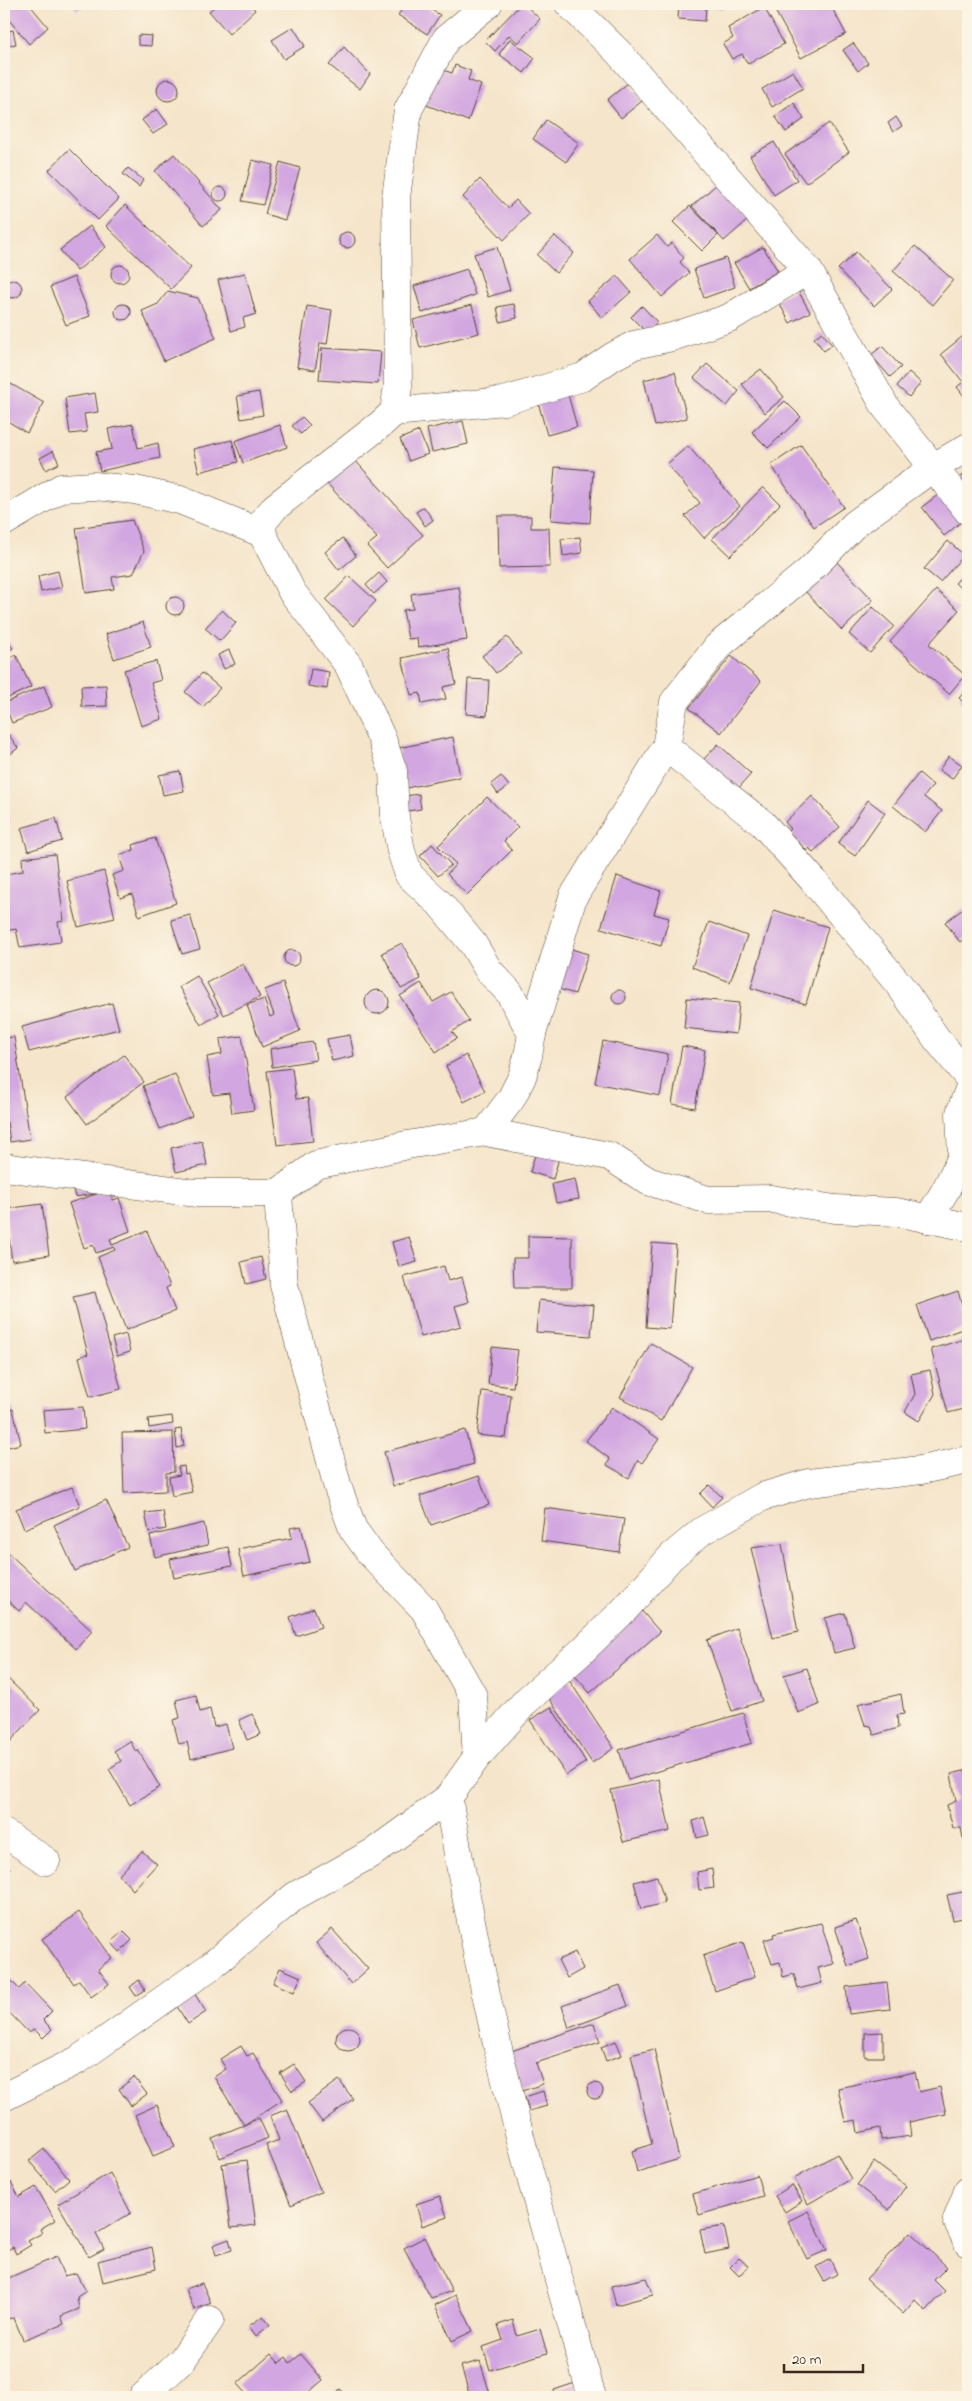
<svg xmlns="http://www.w3.org/2000/svg" width="972" height="2401" font-family="'Indie Flower',sans-serif">
<style>
.building{fill:#d2a6e1}
.lines{fill:none;stroke-linecap:round;stroke-linejoin:round}
.street-casing{stroke:#574638;stroke-width:29}
.street{stroke:#fff;stroke-width:28}
</style>
<rect width="100%" height="100%" fill="#fcf5e5"/>
<filter id="ink" filterUnits="userSpaceOnUse"><feTurbulence type="fractalNoise" baseFrequency=".02" numOctaves="2"/><feDisplacementMap in="SourceGraphic" scale="10" xChannelSelector="R" yChannelSelector="G"/><feConvolveMatrix kernelMatrix="1 2 1 2 8 2 1 2 1" color-interpolation-filters="sRGB"/></filter>
<filter id="wash" filterUnits="userSpaceOnUse"><feTurbulence type="fractalNoise" baseFrequency=".0096" numOctaves="4" result="noise"/><feDisplacementMap in="SourceGraphic" scale="20" xChannelSelector="R" yChannelSelector="G"/><feGaussianBlur stdDeviation="1.12" result="paint"/><feColorMatrix in="noise" values="0 0 0 0 0 0 0 0 0 0 0 0 0 0 0 0 0 1.4 0 .05"/><feComposite in="paint" operator="in"/></filter>
<g filter="url(#wash)">
<rect width="100%" height="100%" fill="#f5e5ca"/>
<g id="blocks">
<g class="building">
<polygon points="4,4 29,4 48,27 29,44 4,14"/>
<polygon points="74,4 91,4 76,10"/>
<polygon points="218,4 250,4 255,10 229,34 209,11"/>
<polygon points="406,4 422,4 440,15 427,34 398,15"/>
<polygon points="521,4 524,4 540,19 518,43 509,35 495,51 485,41"/>
<polygon points="679,4 723,4 723,8 706,7 705,21 678,19"/>
<polygon points="779,4 830,4 846,34 801,58 773,7"/>
<polygon points="764,7 784,44 748,64 742,54 732,59 723,44 733,38 728,28"/>
<polygon points="293,27 305,46 284,59 272,40"/>
<polygon points="13,30 16,44 4,46 4,32"/>
<polygon points="138,35 152,36 151,46 138,45"/>
<polygon points="510,39 535,58 524,73 499,54"/>
<polygon points="853,43 868,63 858,71 843,50"/>
<polygon points="344,47 370,74 360,89 329,65"/>
<polygon points="455,65 471,71 468,80 481,85 468,121 424,104 437,68 452,73"/>
<polygon points="793,71 803,88 772,107 762,89"/>
<circle cx="168" cy="90" r="11"/>
<polygon points="628,83 642,101 621,118 607,100"/>
<polygon points="794,103 804,119 786,132 775,116"/>
<polygon points="157,109 168,124 153,134 142,120"/>
<polygon points="896,117 902,126 893,132 888,123"/>
<polygon points="546,120 579,143 566,162 533,139"/>
<polygon points="829,123 849,152 806,183 785,154"/>
<polygon points="774,142 797,180 774,195 750,156"/>
<polygon points="69,149 119,199 98,220 49,170"/>
<polygon points="174,154 222,210 203,226 155,171"/>
<polygon points="252,160 273,165 263,205 242,201"/>
<polygon points="280,162 300,168 285,220 265,214"/>
<polygon points="128,168 143,180 139,187 123,174"/>
<polygon points="480,179 508,208 516,200 529,214 504,240 463,197"/>
<polygon points="717,184 749,219 724,241 692,206"/>
<circle cx="220" cy="194" r="7"/>
<polygon points="125,205 191,268 171,289 106,226"/>
<polygon points="690,206 718,235 702,251 673,222"/>
<polygon points="90,226 106,247 77,271 60,250"/>
<circle cx="347" cy="240" r="8"/>
<polygon points="657,235 667,247 672,243 684,258 680,262 689,273 662,297 630,259"/>
<polygon points="555,236 574,253 556,273 537,255"/>
<polygon points="915,246 953,280 932,305 893,271"/>
<polygon points="497,247 510,290 488,297 474,254"/>
<polygon points="763,247 778,271 749,288 734,263"/>
<polygon points="856,252 892,289 874,306 838,269"/>
<polygon points="726,258 735,287 704,298 694,269"/>
<circle cx="120" cy="274" r="9"/>
<polygon points="467,269 475,295 422,313 414,286"/>
<polygon points="245,273 256,314 243,318 245,327 231,331 218,280"/>
<polygon points="617,276 631,292 602,318 588,301"/>
<polygon points="74,277 90,316 66,325 50,287"/>
<circle cx="13" cy="289" r="9"/>
<polygon points="797,289 810,312 790,323 777,299"/>
<polygon points="168,291 198,298 216,338 164,361 142,311 158,304"/>
<polygon points="514,304 517,318 500,322 497,307"/>
<circle cx="123" cy="312" r="8"/>
<polygon points="472,305 479,333 420,348 413,320"/>
<polygon points="307,306 332,310 327,344 320,343 315,370 297,367"/>
<polygon points="642,306 657,322 646,332 631,317"/>
<polygon points="822,332 832,345 824,351 814,338"/>
<polygon points="968,332 968,401 957,387 963,382 941,354"/>
<polygon points="882,346 901,367 890,377 871,355"/>
<polygon points="322,348 381,352 378,384 319,380"/>
<polygon points="707,364 739,391 727,406 694,378"/>
<polygon points="761,369 784,397 765,413 742,384"/>
<polygon points="675,372 687,418 655,426 644,380"/>
<polygon points="909,372 921,383 909,397 897,386"/>
<polygon points="4,380 44,403 27,433 4,419"/>
<polygon points="567,391 577,427 547,435 537,398"/>
<polygon points="259,392 263,415 241,419 237,396"/>
<polygon points="95,393 98,412 84,414 87,432 70,434 65,398"/>
<polygon points="785,401 801,417 768,448 752,432"/>
<polygon points="302,417 310,425 301,434 292,426"/>
<polygon points="463,421 468,444 432,452 427,429"/>
<polygon points="133,424 138,448 158,443 160,458 100,471 96,452 112,449 108,429"/>
<polygon points="280,425 287,447 243,463 235,441"/>
<polygon points="419,431 428,454 409,461 400,439"/>
<polygon points="232,440 238,462 199,472 193,449"/>
<polygon points="801,445 844,507 814,527 771,465"/>
<polygon points="688,446 740,506 704,538 685,516 700,503 667,464"/>
<polygon points="53,451 59,463 46,470 40,458"/>
<polygon points="352,457 423,535 387,568 367,546 377,538 325,481"/>
<polygon points="555,467 593,470 590,523 551,520"/>
<polygon points="968,470 968,490 959,478"/>
<polygon points="763,487 780,504 730,556 712,539"/>
<polygon points="939,494 961,522 944,536 922,507"/>
<polygon points="424,507 433,520 425,526 416,512"/>
<polygon points="498,516 531,516 531,528 549,528 550,567 499,568"/>
<polygon points="132,520 144,551 133,574 112,577 114,589 86,593 76,528"/>
<polygon points="580,537 582,553 563,556 561,539"/>
<polygon points="343,538 356,556 339,570 325,552"/>
<polygon points="948,541 964,555 940,582 924,569"/>
<polygon points="834,559 873,600 842,630 803,589"/>
<polygon points="58,571 62,587 41,592 38,576"/>
<polygon points="379,573 387,582 374,594 366,585"/>
<polygon points="965,573 968,576 968,590 965,593 955,583"/>
<polygon points="349,576 376,601 353,626 326,600"/>
<polygon points="459,587 467,640 418,647 417,638 408,639 403,610 413,609 411,594"/>
<polygon points="936,590 959,610 929,644 965,675 949,694 890,642"/>
<circle cx="175" cy="606" r="9"/>
<polygon points="873,607 894,626 870,653 849,634"/>
<polygon points="222,610 236,623 220,641 205,628"/>
<polygon points="143,622 151,647 114,659 106,634"/>
<polygon points="507,637 521,654 496,673 482,656"/>
<polygon points="4,638 13,648 4,655"/>
<polygon points="448,648 456,684 443,687 446,699 422,704 420,693 411,695 402,658"/>
<polygon points="229,650 235,664 224,669 218,655"/>
<polygon points="16,655 31,687 4,700 4,661"/>
<polygon points="731,656 761,681 721,733 689,708"/>
<polygon points="156,661 161,680 151,683 162,719 141,726 124,670"/>
<polygon points="311,669 329,672 327,689 308,686"/>
<polygon points="202,673 220,688 203,707 185,692"/>
<polygon points="468,679 489,680 487,716 466,714"/>
<polygon points="106,685 107,706 82,707 81,686"/>
<polygon points="44,686 52,707 12,723 4,703"/>
<polygon points="968,688 968,707 959,698"/>
<polygon points="9,735 18,748 4,759 4,739"/>
<polygon points="453,737 460,777 406,788 398,748"/>
<polygon points="718,744 751,774 736,791 703,760"/>
<polygon points="949,756 962,765 952,779 939,770"/>
<polygon points="180,771 184,791 163,795 159,775"/>
<polygon points="919,773 933,785 924,797 942,811 925,832 893,806"/>
<polygon points="501,776 509,786 498,794 491,784"/>
<polygon points="419,794 421,809 408,811 405,796"/>
<polygon points="812,796 840,827 813,852 809,848 807,851 788,831 791,829 785,822"/>
<polygon points="487,797 518,827 504,841 512,850 467,895 447,874 456,864 438,846"/>
<polygon points="868,800 885,813 855,856 838,844"/>
<polygon points="4,805 10,823 4,825"/>
<polygon points="56,818 62,841 28,851 21,828"/>
<polygon points="155,838 176,903 139,916 132,894 120,898 112,875 124,871 119,855 134,850 133,845"/>
<polygon points="432,844 451,865 438,876 420,856"/>
<polygon points="55,854 64,921 58,922 61,940 60,942 20,948 16,929 4,931 4,892 8,891 6,874 23,871 22,858"/>
<polygon points="104,871 115,918 78,927 67,881"/>
<polygon points="617,876 661,891 654,914 669,918 661,946 601,928"/>
<polygon points="963,909 968,915 968,935 960,942 945,922"/>
<polygon points="774,910 828,927 806,1004 751,988"/>
<polygon points="190,915 200,949 182,954 171,920"/>
<polygon points="709,922 747,936 730,982 692,967"/>
<polygon points="402,943 421,979 401,989 382,953"/>
<polygon points="565,947 588,954 575,994 552,987"/>
<circle cx="292" cy="958" r="8"/>
<polygon points="243,964 260,997 224,1015 207,983"/>
<polygon points="197,976 219,1014 201,1025 179,987"/>
<polygon points="283,983 300,1031 262,1047 247,1005 264,999 270,1017 274,1015 265,990"/>
<polygon points="421,983 433,1002 451,992 469,1021 452,1032 457,1038 436,1052 400,996"/>
<circle cx="619" cy="997" r="7"/>
<circle cx="377" cy="1002" r="12"/>
<polygon points="687,998 739,1003 736,1034 684,1028"/>
<polygon points="112,1003 119,1029 29,1052 22,1027"/>
<polygon points="350,1035 354,1056 332,1061 327,1039"/>
<polygon points="242,1036 254,1110 232,1113 229,1093 213,1095 207,1057 222,1054 220,1039"/>
<polygon points="14,1037 30,1139 10,1142 7,1122 4,1123 4,1038"/>
<polygon points="603,1041 668,1054 660,1096 595,1083"/>
<polygon points="313,1042 316,1060 272,1067 270,1049"/>
<polygon points="682,1046 705,1050 695,1108 672,1104"/>
<polygon points="124,1055 144,1082 87,1124 67,1097"/>
<polygon points="466,1055 485,1091 464,1102 446,1066"/>
<polygon points="292,1068 296,1099 308,1098 313,1141 277,1145 267,1071"/>
<polygon points="175,1074 192,1116 160,1129 143,1086"/>
<polygon points="202,1141 207,1165 176,1172 171,1148"/>
<polygon points="536,1151 559,1158 553,1179 530,1172"/>
<polygon points="968,1171 968,1196 958,1191"/>
<polygon points="575,1179 579,1199 556,1203 552,1184"/>
<polygon points="73,1189 100,1193 75,1197"/>
<polygon points="109,1190 113,1200 119,1198 130,1231 110,1239 112,1245 147,1231 170,1286 166,1288 175,1311 126,1330 98,1257 115,1250 114,1247 96,1253 93,1245 84,1248 69,1203"/>
<polygon points="42,1204 49,1255 12,1261 5,1209"/>
<polygon points="528,1236 572,1237 572,1288 514,1288 513,1258 528,1258"/>
<polygon points="409,1237 417,1262 399,1267 392,1242"/>
<polygon points="652,1243 676,1245 670,1329 646,1327"/>
<polygon points="261,1257 266,1279 246,1284 241,1262"/>
<polygon points="444,1266 448,1281 462,1277 469,1302 455,1306 461,1326 421,1337 404,1277"/>
<polygon points="958,1291 968,1327 929,1341 917,1305"/>
<polygon points="95,1292 121,1389 90,1397 79,1357 88,1354 73,1297"/>
<polygon points="539,1300 594,1305 591,1336 536,1332"/>
<polygon points="126,1334 130,1352 117,1356 112,1338"/>
<polygon points="968,1338 968,1408 948,1413 931,1349"/>
<polygon points="651,1343 692,1367 661,1421 620,1397"/>
<polygon points="492,1347 518,1350 513,1387 488,1384"/>
<polygon points="930,1370 935,1394 919,1421 905,1412 915,1394 911,1374"/>
<polygon points="482,1391 511,1395 506,1438 477,1435"/>
<polygon points="83,1407 85,1429 45,1433 43,1410"/>
<polygon points="612,1407 659,1439 642,1463 638,1460 629,1478 607,1465 610,1459 586,1441"/>
<polygon points="13,1409 21,1444 4,1448 4,1411"/>
<polygon points="172,1416 173,1424 149,1428 148,1419"/>
<polygon points="181,1429 184,1446 177,1448 175,1430"/>
<polygon points="465,1430 474,1464 393,1486 384,1452"/>
<polygon points="173,1432 174,1472 166,1473 166,1491 124,1493 122,1433"/>
<polygon points="184,1466 185,1474 188,1473 192,1492 172,1496 169,1477 180,1475 178,1467"/>
<polygon points="479,1476 489,1505 431,1525 420,1496"/>
<polygon points="709,1485 722,1497 712,1507 700,1494"/>
<polygon points="72,1487 80,1506 24,1529 16,1509"/>
<polygon points="106,1500 128,1547 75,1571 54,1525"/>
<polygon points="545,1508 624,1519 619,1552 541,1541"/>
<polygon points="163,1511 166,1529 149,1532 145,1513"/>
<polygon points="204,1523 208,1545 155,1557 150,1536"/>
<polygon points="301,1526 310,1562 244,1576 238,1549 292,1538 290,1528"/>
<polygon points="782,1544 798,1632 773,1638 751,1548"/>
<polygon points="228,1547 232,1566 174,1578 170,1559"/>
<polygon points="4,1549 92,1631 76,1649 26,1602 19,1611 4,1597"/>
<polygon points="314,1608 321,1627 296,1636 290,1617"/>
<polygon points="640,1609 660,1632 590,1693 570,1670"/>
<polygon points="845,1613 855,1648 834,1653 825,1618"/>
<polygon points="737,1628 762,1701 732,1711 707,1640"/>
<polygon points="807,1668 819,1705 798,1713 784,1675"/>
<polygon points="565,1674 614,1748 592,1763 543,1689"/>
<polygon points="4,1675 40,1710 4,1748"/>
<polygon points="901,1694 904,1714 897,1715 898,1728 874,1735 871,1726 865,1725 858,1704"/>
<polygon points="196,1695 200,1712 210,1709 214,1727 226,1724 232,1748 191,1759 187,1742 179,1744 173,1720 180,1718 176,1700"/>
<polygon points="551,1707 586,1762 566,1775 530,1720"/>
<polygon points="743,1713 752,1743 628,1780 619,1750"/>
<polygon points="252,1714 261,1734 247,1740 239,1720"/>
<polygon points="130,1741 136,1752 138,1750 160,1787 130,1805 109,1769 121,1761 114,1751"/>
<polygon points="968,1770 968,1837 963,1838 961,1828 953,1828 947,1805 956,1801 951,1774"/>
<polygon points="659,1779 670,1831 623,1842 611,1790"/>
<polygon points="704,1817 709,1835 697,1838 693,1821"/>
<polygon points="142,1851 157,1864 133,1890 119,1875"/>
<polygon points="4,1861 10,1869 4,1874"/>
<polygon points="712,1869 714,1888 699,1890 697,1872"/>
<polygon points="657,1876 665,1903 641,1909 634,1882"/>
<polygon points="968,1891 968,1917 953,1920 947,1895"/>
<polygon points="79,1912 112,1958 98,1969 109,1984 91,1997 79,1980 74,1984 42,1939"/>
<polygon points="856,1920 869,1959 848,1966 835,1927"/>
<polygon points="821,1923 834,1964 818,1968 822,1983 798,1989 794,1974 783,1977 780,1962 772,1964 764,1940 774,1937 773,1934"/>
<polygon points="332,1929 368,1969 351,1984 316,1943"/>
<polygon points="123,1931 132,1940 120,1952 111,1942"/>
<polygon points="743,1942 755,1977 715,1991 703,1956"/>
<polygon points="575,1952 583,1969 567,1978 558,1960"/>
<polygon points="280,1968 301,1977 294,1992 273,1983"/>
<polygon points="4,1973 19,1989 25,1983 52,2011 43,2020 52,2029 43,2038 34,2029 29,2033 4,2007"/>
<polygon points="139,1980 145,1990 136,1996 130,1987"/>
<polygon points="887,1982 890,2009 849,2014 846,1987"/>
<polygon points="620,1985 628,2006 569,2028 562,2006"/>
<polygon points="191,1988 206,2012 188,2024 173,2000"/>
<polygon points="594,2023 600,2042 536,2063 543,2084 522,2091 508,2052"/>
<circle cx="348" cy="2039" r="12"/>
<polygon points="883,2032 883,2057 865,2057 865,2033"/>
<polygon points="616,2041 622,2055 606,2061 601,2047"/>
<polygon points="241,2046 247,2056 253,2053 282,2100 244,2125 259,2118 268,2138 220,2158 212,2138 244,2125 214,2077 226,2069 220,2059"/>
<polygon points="654,2049 679,2159 637,2172 632,2151 652,2144 631,2055"/>
<polygon points="294,2064 306,2082 292,2091 280,2073"/>
<polygon points="915,2072 919,2092 940,2087 946,2114 909,2122 911,2136 881,2140 880,2128 858,2133 856,2120 845,2122 838,2088"/>
<polygon points="134,2077 147,2094 131,2106 119,2089"/>
<polygon points="339,2080 353,2099 322,2122 308,2103"/>
<circle cx="595" cy="2091" r="8"/>
<polygon points="543,2091 547,2106 529,2111 525,2097"/>
<polygon points="157,2105 175,2147 153,2156 135,2115"/>
<polygon points="287,2109 321,2192 291,2205 266,2145 279,2140 270,2116"/>
<polygon points="44,2149 69,2179 55,2191 29,2161"/>
<polygon points="837,2154 851,2179 808,2204 794,2178"/>
<polygon points="247,2160 256,2225 231,2228 222,2164"/>
<polygon points="874,2162 906,2186 889,2210 857,2185"/>
<polygon points="110,2173 131,2213 96,2234 104,2249 89,2257 58,2204"/>
<polygon points="757,2175 763,2196 699,2215 693,2194"/>
<polygon points="11,2182 19,2197 36,2187 55,2220 40,2229 42,2233 28,2241 31,2245 16,2254 13,2247 4,2252 4,2186"/>
<polygon points="792,2185 802,2201 785,2212 775,2196"/>
<polygon points="440,2196 447,2217 422,2226 416,2204"/>
<polygon points="808,2211 827,2250 807,2259 788,2221"/>
<polygon points="724,2226 729,2249 705,2254 700,2230"/>
<polygon points="910,2232 947,2267 934,2280 945,2291 926,2311 915,2300 903,2314 866,2279"/>
<polygon points="425,2237 452,2291 431,2298 404,2248"/>
<polygon points="229,2239 232,2250 216,2255 213,2245"/>
<polygon points="152,2247 156,2269 103,2282 98,2261"/>
<polygon points="56,2257 64,2276 76,2273 86,2291 77,2297 79,2309 61,2316 64,2324 23,2340 14,2318 4,2319 4,2280"/>
<polygon points="739,2258 748,2266 739,2276 730,2267"/>
<polygon points="830,2259 837,2274 824,2281 816,2267"/>
<polygon points="646,2278 653,2295 616,2305 611,2286"/>
<polygon points="202,2283 211,2303 194,2310 186,2289"/>
<polygon points="456,2295 473,2331 452,2341 435,2305"/>
<polygon points="263,2316 270,2325 256,2336 249,2326"/>
<polygon points="513,2320 517,2336 540,2329 547,2353 490,2370 483,2347 503,2340 498,2325"/>
<polygon points="271,2354 279,2363 286,2357 290,2363 301,2354 323,2380 303,2397 249,2397 237,2384"/>
<polygon points="480,2361 491,2397 470,2397 461,2366"/>
<polygon points="575,2383 579,2397 556,2397 554,2390"/>
<polygon points="340,2389 349,2397 333,2397"/>
</g>
</g>
</g>
<g filter="url(#ink)">
<use href="#blocks" fill-opacity="0" stroke="#574638" stroke-width="1"/>
<g class="lines">
<g class="street-casing">
<g id="street">
<polyline points="569,4 619,53 808,270 886,408 968,511"/>
<polyline points="394,412 504,401 583,377 612,357 634,345 672,337 729,318 808,270"/>
<polyline points="4,522 61,488 94,486 135,490 180,500 262,533"/>
<polyline points="666,747 763,824 813,880 901,987 936,1038 968,1077"/>
<polyline points="532,1034 573,897 666,747 674,702 718,646 809,571 855,524 934,467 968,447"/>
<polyline points="486,1132 511,1099 522,1077 528,1056 532,1034 509,992 489,971 473,944 440,904 409,875 401,851 395,818 393,771 382,739 349,666 292,592 262,533 263,522 275,507 381,424 394,412 398,386 396,197 408,110 446,39 488,4"/>
<polyline points="4,1167 195,1193 278,1193 316,1165 407,1145 486,1132 609,1156 648,1181 708,1200 771,1199 835,1209 896,1212 968,1227"/>
<polyline points="278,1193 284,1285 338,1488 353,1529 371,1554 424,1609 473,1696 477,1757"/>
<polyline points="928,1219 945,1191 962,1157 960,1113 968,1092"/>
<path d="M448 1798C464 1888 481 1977 502 2065 529 2177 561 2287 592 2397"/>
<polyline points="4,1833 46,1861"/>
<polyline points="4,2097 78,2060 211,1966 295,1896 374,1852 448,1798 477,1757 526,1701 581,1652 626,1608 671,1557 702,1531 762,1497 809,1483 921,1470 968,1460"/>
<polyline points="968,2191 957,2220 968,2243"/>
<polyline points="143,2397 182,2360 210,2320"/>
</g>
</g>
<use href="#street" class="street"/>
</g>
</g>
<rect width="972" height="2401" fill="none" stroke="#fcf5e5" stroke-width="20"/>
<path d="M784 2364v8h79v-8" fill="none" stroke="#3b2a1e" stroke-width="2.5"/>
<text x="792" y="2364" font-size="15" fill="#3b2a1e" stroke="#fcf5e5" stroke-width="4" paint-order="stroke">20 m</text>
</svg>
